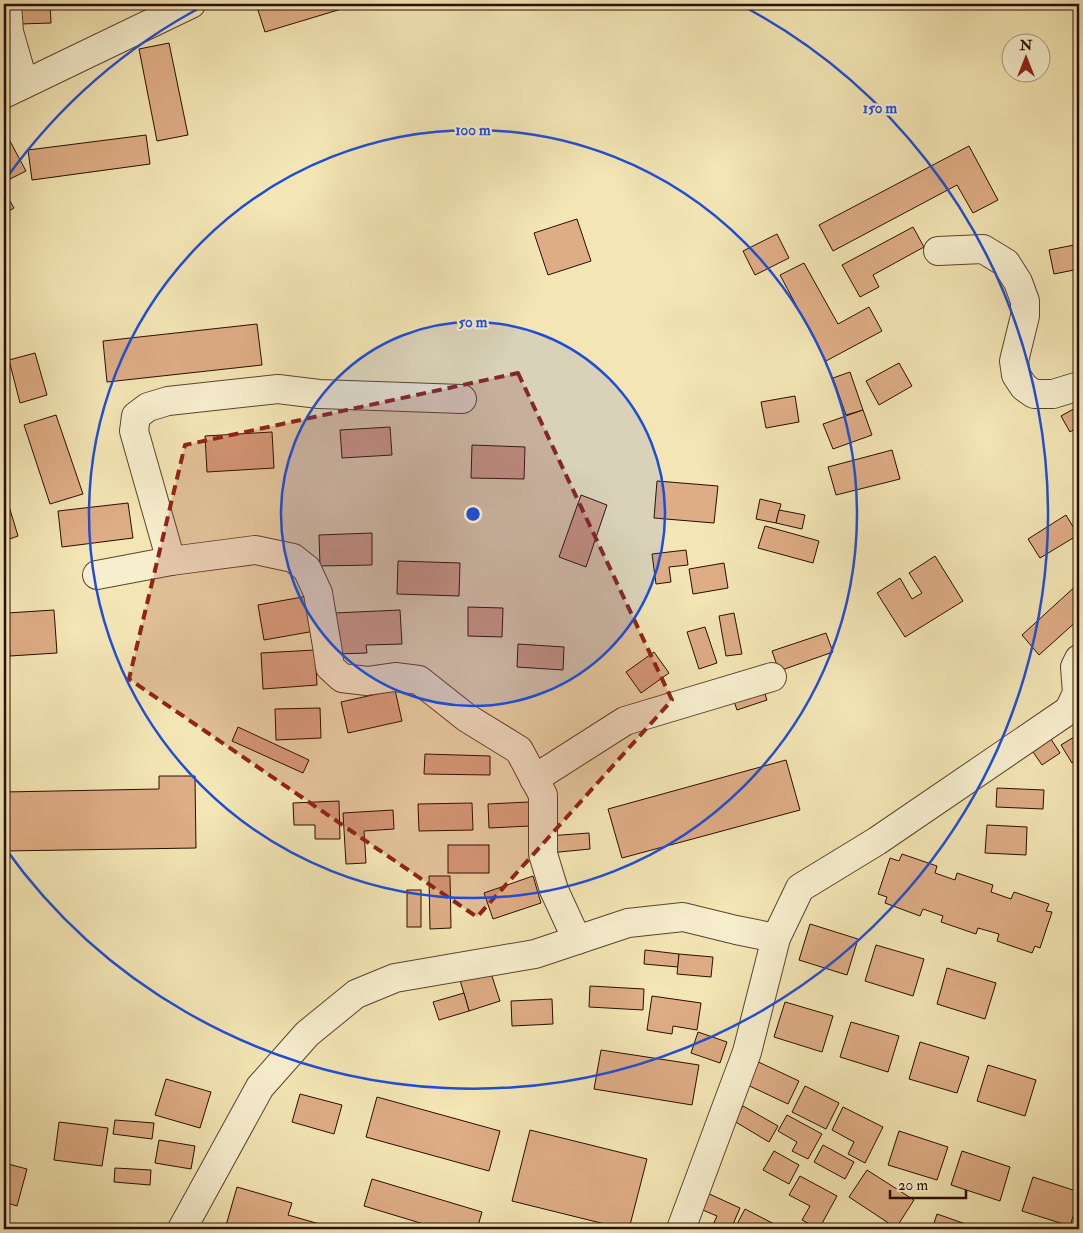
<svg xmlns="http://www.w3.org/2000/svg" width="1083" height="1233" font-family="'IM FELL Double Pica',serif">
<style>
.building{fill:#deac85;stroke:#280e00}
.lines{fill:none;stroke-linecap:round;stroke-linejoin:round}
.minor-casing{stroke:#5b442d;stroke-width:30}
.minor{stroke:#f7eece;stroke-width:28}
.marked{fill:#8f2418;fill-opacity:0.2;stroke:#8f2418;stroke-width:4;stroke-dasharray:10 6;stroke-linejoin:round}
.ring{fill:none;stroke:#1d4ed8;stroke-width:2.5}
.centre{fill:#1d4ed8;stroke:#f7eece;stroke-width:2.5}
.ring-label{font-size:15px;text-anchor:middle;font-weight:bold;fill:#1d4ed8;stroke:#f7eece;stroke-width:4.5;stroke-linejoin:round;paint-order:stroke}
</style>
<rect width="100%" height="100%" fill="#f3e5b4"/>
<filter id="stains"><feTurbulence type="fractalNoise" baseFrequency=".004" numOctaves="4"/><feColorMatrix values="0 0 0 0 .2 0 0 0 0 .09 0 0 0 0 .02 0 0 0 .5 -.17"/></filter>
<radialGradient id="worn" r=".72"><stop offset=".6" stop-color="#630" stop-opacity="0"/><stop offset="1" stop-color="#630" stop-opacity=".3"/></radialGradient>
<g class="building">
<polygon points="19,4 50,4 51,23 20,24"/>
<polygon points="256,4 358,4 265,32"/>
<polygon points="169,43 188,135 157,141 139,49"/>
<polygon points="4,130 26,171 4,182"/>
<polygon points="146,135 150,164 32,180 28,150"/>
<polygon points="969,146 998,200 973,213 957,185 833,251 819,225"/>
<polygon points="4,191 14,208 4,214"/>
<polygon points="577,219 591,261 548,275 534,233"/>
<polygon points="913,227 924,247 873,275 879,287 860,297 842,265"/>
<polygon points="777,234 789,258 755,275 743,251"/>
<polygon points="1079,244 1079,269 1054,274 1049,250"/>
<polygon points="804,263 838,324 869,307 882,331 826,361 780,275"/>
<polygon points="257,324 262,365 107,382 103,341"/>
<polygon points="35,353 47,395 20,403 9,360"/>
<polygon points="899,363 912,386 879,405 866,381"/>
<polygon points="850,372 863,410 846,415 833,378"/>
<polygon points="795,396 799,422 766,428 761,402"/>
<polygon points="1079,406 1079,426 1070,432 1061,416"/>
<polygon points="863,410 872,435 833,449 823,424"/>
<polygon points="56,415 83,494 50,504 24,425"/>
<polygon points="390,427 392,455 342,458 340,430"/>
<polygon points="272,432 274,468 207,472 205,436"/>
<polygon points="472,445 525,447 524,479 471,478"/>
<polygon points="892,450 900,479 836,495 828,467"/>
<polygon points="657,481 718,486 714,523 654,518"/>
<polygon points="4,493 5,493 18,536 4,541"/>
<polygon points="581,495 607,505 586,567 559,557"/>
<polygon points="760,499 781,504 776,523 756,519"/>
<polygon points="128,503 133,538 62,547 58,511"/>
<polygon points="779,510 805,515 802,529 776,523"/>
<polygon points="1066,515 1078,535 1040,558 1028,539"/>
<polygon points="765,526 819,541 813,563 758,548"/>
<polygon points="372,533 372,565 320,566 319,535"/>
<polygon points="686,550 688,565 669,567 671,582 656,584 652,554"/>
<polygon points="935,556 963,601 905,637 877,593 900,578 912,599 922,593 909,573"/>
<polygon points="398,561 460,563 459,596 397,594"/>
<polygon points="724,563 728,588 693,594 689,569"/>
<polygon points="1079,583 1079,619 1039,655 1022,635"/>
<polygon points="308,596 315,631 264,640 258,605"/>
<polygon points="468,607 503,608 502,637 468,636"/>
<polygon points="54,610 57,653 10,656 7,613"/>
<polygon points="400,610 402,644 366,645 367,653 336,654 334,613"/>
<polygon points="734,613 742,654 726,656 719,616"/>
<polygon points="705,627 717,663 699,669 687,632"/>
<polygon points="826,633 833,652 779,671 772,651"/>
<polygon points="518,644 564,647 563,670 517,667"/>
<polygon points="315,650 317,685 263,689 261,653"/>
<polygon points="654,652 669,673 641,693 626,672"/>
<polygon points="761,683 767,700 737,710 731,693"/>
<polygon points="395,690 402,721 348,733 341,702"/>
<polygon points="320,708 321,738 276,740 275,709"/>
<polygon points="238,727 309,760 303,773 232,741"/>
<polygon points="1079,734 1079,759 1072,763 1061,745"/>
<polygon points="1049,736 1060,753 1042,765 1031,749"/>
<polygon points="425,754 490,756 490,775 424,774"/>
<polygon points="786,760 800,810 622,858 608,809"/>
<polygon points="159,776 195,776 196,848 4,851 4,792 159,789"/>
<polygon points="997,788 1044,790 1043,809 996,807"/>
<polygon points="339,801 340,839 315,839 315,825 294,825 293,803"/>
<polygon points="529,802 530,826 489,828 488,804"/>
<polygon points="472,803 473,830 419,831 418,804"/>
<polygon points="393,810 394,829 364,831 366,863 346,864 343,813"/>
<polygon points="987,825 1027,827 1026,855 985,853"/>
<polygon points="1079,827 1079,843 1073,830"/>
<polygon points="589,833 590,849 549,853 547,836"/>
<rect x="448" y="845" width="41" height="28"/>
<polygon points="902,854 937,866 935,873 955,880 957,873 993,885 991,892 1011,899 1014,892 1049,904 1046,911 1052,912 1040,948 1035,946 1032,953 997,941 999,934 978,928 976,934 941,922 943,916 923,909 920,916 885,903 887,897 878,894 890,858 899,861"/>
<polygon points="429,876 450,876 451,928 430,929"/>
<polygon points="533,876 541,903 493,919 484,893"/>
<rect x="407" y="890" width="14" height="37"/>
<polygon points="810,924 858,939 847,975 799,960"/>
<polygon points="876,945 924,959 913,996 865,981"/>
<polygon points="645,950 679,954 678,967 644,964"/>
<polygon points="679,954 713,957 711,977 677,974"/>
<polygon points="947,968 996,983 985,1019 937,1004"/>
<polygon points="490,970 500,1001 469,1011 460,980"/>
<polygon points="590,986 644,989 643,1010 589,1007"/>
<polygon points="464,993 469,1011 439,1020 433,1002"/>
<polygon points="652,996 701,1003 697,1030 673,1026 672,1034 647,1030"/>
<polygon points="552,999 553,1024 512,1026 511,1001"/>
<polygon points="785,1002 833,1016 822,1052 774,1037"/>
<polygon points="851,1022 899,1036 888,1072 840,1057"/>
<polygon points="698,1032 727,1042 720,1063 691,1053"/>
<polygon points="920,1042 969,1057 957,1093 909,1079"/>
<polygon points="601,1050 699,1065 692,1105 594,1089"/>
<polygon points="752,1059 799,1081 788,1104 741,1082"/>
<polygon points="988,1065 1036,1080 1025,1116 977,1101"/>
<polygon points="166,1079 211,1092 200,1128 155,1115"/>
<polygon points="805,1086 839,1103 826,1129 792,1112"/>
<polygon points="300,1094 342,1105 334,1134 292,1122"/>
<polygon points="377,1097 500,1131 489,1171 366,1137"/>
<polygon points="743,1106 778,1126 769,1142 734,1121"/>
<polygon points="843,1107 883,1127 865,1163 848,1154 854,1142 832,1130"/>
<polygon points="787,1115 822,1134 808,1159 792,1151 797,1142 778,1131"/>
<polygon points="115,1120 154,1123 152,1139 113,1134"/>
<polygon points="59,1122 108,1128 102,1166 54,1160"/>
<polygon points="530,1130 647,1159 629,1229 625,1229 512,1201"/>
<polygon points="899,1131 948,1147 937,1180 888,1165"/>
<polygon points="159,1140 195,1146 191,1169 155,1163"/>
<polygon points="823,1145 854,1162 845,1179 814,1162"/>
<polygon points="774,1151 799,1165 789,1184 763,1170"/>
<polygon points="962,1151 1010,1167 1000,1201 951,1185"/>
<polygon points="4,1163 27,1169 17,1206 4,1202"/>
<polygon points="115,1168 151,1170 150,1185 114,1182"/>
<polygon points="867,1170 914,1200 896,1228 849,1197"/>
<polygon points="800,1176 837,1196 819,1229 802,1220 810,1206 789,1195"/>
<polygon points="1033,1177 1079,1192 1079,1198 1070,1226 1022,1211"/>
<polygon points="372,1179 482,1212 477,1229 440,1229 364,1206"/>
<polygon points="237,1187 292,1203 288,1215 337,1229 225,1229"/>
<polygon points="705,1192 740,1208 731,1229 711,1229 717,1216 698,1208"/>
<polygon points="745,1209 782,1228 781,1229 737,1229 735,1228"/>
<polygon points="937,1214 980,1229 932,1229"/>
</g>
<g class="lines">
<g class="minor-casing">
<g id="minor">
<polyline points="7,4 9,32 24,84"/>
<polyline points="4,94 191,4"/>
<polyline points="938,251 983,249 1006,263 1018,282 1025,301 1025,316 1014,361 1016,375 1024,387 1034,394 1053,394 1079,386"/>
<polyline points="171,561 134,431 136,416 148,407 168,401 278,389 319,394 462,399"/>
<polyline points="97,575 171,561 255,550 293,558 307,569 318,593 327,646 330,667 342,678 367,681 395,677 419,680 467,718 519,750 543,795 543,854 554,890 577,940"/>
<polyline points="534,779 625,721 772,677"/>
<polyline points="182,1229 260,1087 307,1034 356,994 395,978 535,954 628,923 683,917 736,930 776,938"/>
<polyline points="681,1229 747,1052 776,938 800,888 877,841 1069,710 1077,693 1075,667 1079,659"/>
</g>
</g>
<use href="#minor" class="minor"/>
</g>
<path class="marked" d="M518 373 672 700 477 917 129 679 185 445Z"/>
<circle cx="473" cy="514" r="192" fill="#1d4ed8" fill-opacity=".12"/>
<g class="ring">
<circle cx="473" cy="514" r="192"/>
<circle cx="473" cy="514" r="384"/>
<path d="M5 180A575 575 0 0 1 207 4M739 4A575 575 0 1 1 5 848"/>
</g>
<circle cx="473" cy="514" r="8" class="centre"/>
<g class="ring-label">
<text x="880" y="113">150 m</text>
<text x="473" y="135">100 m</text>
<text x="473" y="327">50 m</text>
</g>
<rect width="1083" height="1233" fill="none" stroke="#f3e5b4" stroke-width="20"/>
<rect x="5" y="5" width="1073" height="1223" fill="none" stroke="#280e00" stroke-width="2.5"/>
<rect x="10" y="10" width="1063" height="1213" fill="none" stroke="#280e00"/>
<g transform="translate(1026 58)"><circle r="24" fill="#f7eece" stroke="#a4947c"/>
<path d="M0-4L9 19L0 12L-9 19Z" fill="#8f2418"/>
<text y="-8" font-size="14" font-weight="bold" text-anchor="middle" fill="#280e00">N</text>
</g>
<path d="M890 1190v8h76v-8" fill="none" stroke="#280e00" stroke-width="2.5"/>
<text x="898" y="1190" font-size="15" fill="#280e00" stroke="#f7eece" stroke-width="4" paint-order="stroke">20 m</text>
<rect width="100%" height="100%" filter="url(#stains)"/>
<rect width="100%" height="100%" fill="url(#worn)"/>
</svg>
